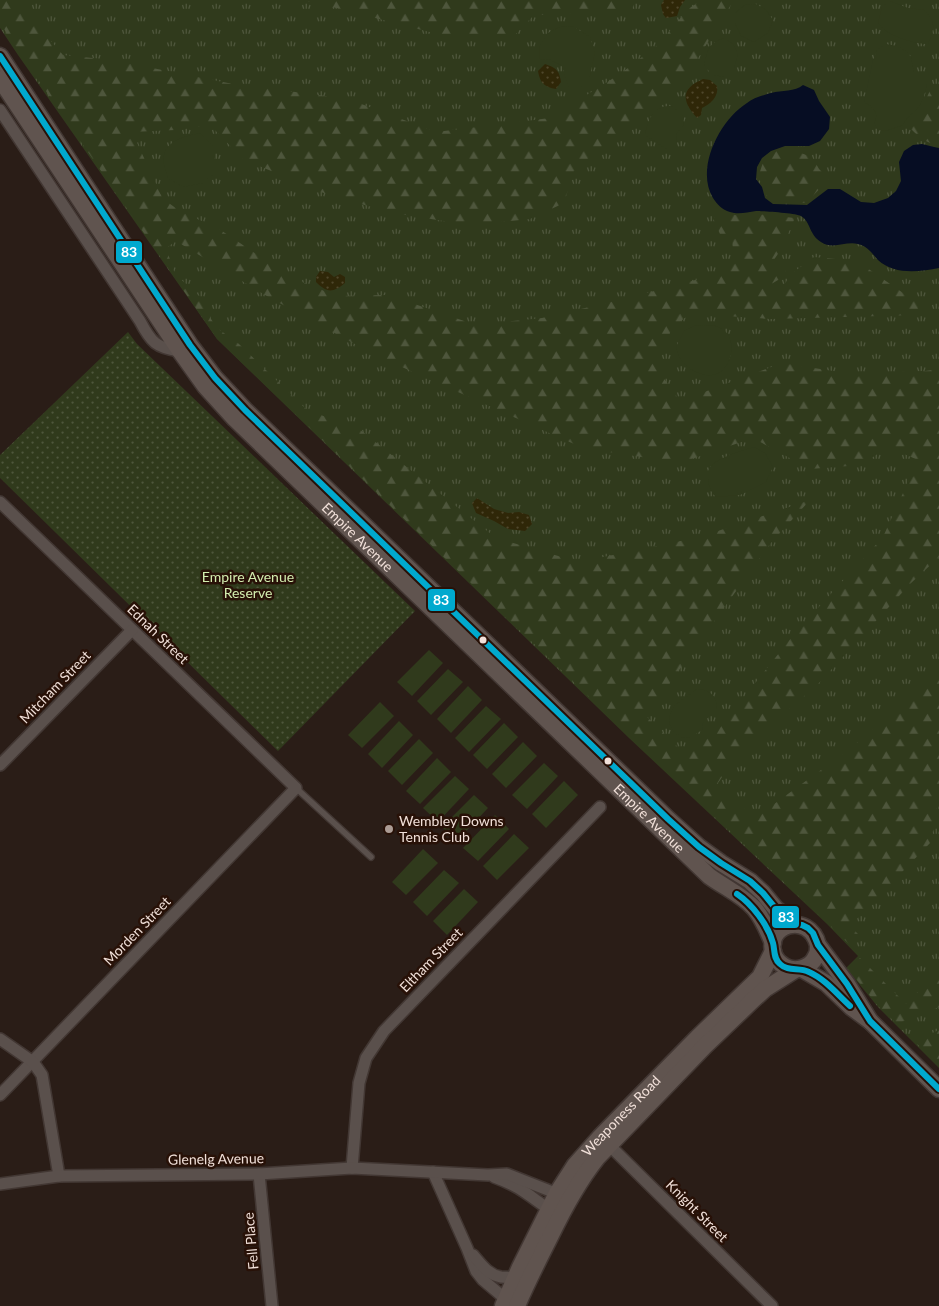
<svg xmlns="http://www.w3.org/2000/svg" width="939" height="1306" font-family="Lato,sans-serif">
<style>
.grass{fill:url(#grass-tufts)}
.forest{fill:url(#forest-firs);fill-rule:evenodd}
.sand{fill:url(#sand-dots)}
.park{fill:url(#park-dots)}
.pitch{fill:#303a1c}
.water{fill:#060d23}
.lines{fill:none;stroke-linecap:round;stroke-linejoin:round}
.service-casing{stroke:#423733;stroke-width:8}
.minor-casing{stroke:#423733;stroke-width:14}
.secondary-casing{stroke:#423733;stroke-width:19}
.service{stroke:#5a504c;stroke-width:5.5}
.minor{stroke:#5a504c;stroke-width:11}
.secondary{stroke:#60544f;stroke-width:16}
.bus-1-casing{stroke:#281107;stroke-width:10}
.bus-1{stroke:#00a9ce;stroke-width:6}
.bus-dot{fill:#f1e0d9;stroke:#281107;stroke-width:2}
.poi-dot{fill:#ab9c95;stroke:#281107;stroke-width:2}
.labels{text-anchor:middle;stroke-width:5;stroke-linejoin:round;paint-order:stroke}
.street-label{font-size:14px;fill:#f1e0d9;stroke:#281107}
.park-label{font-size:14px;fill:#d3edaf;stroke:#281107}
.poi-label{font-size:14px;fill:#f1e0d9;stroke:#281107;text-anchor:start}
.line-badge{stroke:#281107;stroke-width:2}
.badge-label{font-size:14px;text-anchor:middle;font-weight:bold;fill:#fff}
</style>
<defs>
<pattern id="grass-tufts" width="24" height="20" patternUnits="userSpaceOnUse" patternTransform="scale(1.25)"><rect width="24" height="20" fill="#303a1c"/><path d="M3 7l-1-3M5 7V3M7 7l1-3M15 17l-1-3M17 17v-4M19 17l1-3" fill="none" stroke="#4e563c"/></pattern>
<pattern id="forest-firs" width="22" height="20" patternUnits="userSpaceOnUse" patternTransform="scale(1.25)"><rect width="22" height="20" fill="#303a1c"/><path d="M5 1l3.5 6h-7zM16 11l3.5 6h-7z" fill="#4e563c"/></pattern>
<pattern id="sand-dots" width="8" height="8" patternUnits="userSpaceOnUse" patternTransform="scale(1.25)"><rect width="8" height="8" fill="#2f2708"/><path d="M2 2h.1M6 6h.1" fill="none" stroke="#4e462b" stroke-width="1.8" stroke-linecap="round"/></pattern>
<pattern id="park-dots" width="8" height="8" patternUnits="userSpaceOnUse" patternTransform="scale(1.25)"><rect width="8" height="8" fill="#303a1c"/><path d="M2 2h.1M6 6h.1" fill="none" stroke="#4e563c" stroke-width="1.8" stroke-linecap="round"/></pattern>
</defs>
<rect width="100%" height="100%" fill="#2a1d17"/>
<polygon class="grass" points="0,0 939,0 939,1068 878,1007 846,968 858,956 827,924 629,738 217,339 18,55 0,28"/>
<g class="forest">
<path d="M0 0H9L28 14 63 55 112 60 228 83 348 99 436 132 550 118 620 74 659 44 688 9 702 0H724L732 3 687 76 638 122 608 141 574 171 564 203 530 219 469 225 393 213 326 194 243 159 210 125 175 130 132 132 163 199 180 211 219 229 292 278 337 296 388 295 476 325 542 318 628 298 714 275 734 260 732 239 723 241 713 218 722 213 742 216 757 214 795 218 782 248 771 264 786 271 783 277 763 289 781 290 791 274 814 257 857 261 919 304 917 315 771 319 727 316 695 309 673 328 652 362 680 401 782 363 852 374 925 371 939 369V557L911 583 818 684 738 754 718 783 721 799 759 815 850 749 939 671V796L931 842 850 926 861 937 849 944 630 736 217 339 21 55 0 23ZM176 241 265 295 375 355 583 448 680 463 753 438 810 469 861 465 888 447 918 460 883 537 795 633 717 731 684 753 646 716 770 544 810 500 700 537 579 562 496 538 359 429 307 410 239 344 217 328 211 319 210 306 175 274 166 248Z"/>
<polygon points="284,0 634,0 632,12 534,15 513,37 453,38 313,2"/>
<path d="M932 86 939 90V144C927 146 914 132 906 124L923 106Z"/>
<polygon points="778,150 795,151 812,157 819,169 829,179 806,203 776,201 767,197 764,187 758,178 764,159"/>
<polygon points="860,958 906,1004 939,971 939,1007 897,1024 879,1007 848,969"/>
<polygon points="939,1030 939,1065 914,1041"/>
</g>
<g class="sand">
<polygon points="664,0 685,0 680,7 677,16 666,18 663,14 661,5"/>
<path d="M545 64C556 68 559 70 561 82L556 89C544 87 540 83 538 71Z"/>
<path d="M703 79 710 80 717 86C719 96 711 104 702 108L701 115 697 118C682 101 680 89 703 79Z"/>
<path d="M320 271 328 272 334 277 340 274 345 277V283C333 293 327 293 316 282V277Z"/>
<polygon points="477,498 494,509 508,513 519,512 529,515 532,524 525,531 508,529 494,521 476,513 472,503"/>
</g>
<polygon class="park" points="128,332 137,344 415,611 278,751 0,478 0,455"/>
<g class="pitch">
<path d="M890 1 908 8 924 10C936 22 935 28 928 44 916 44 892 37 884 29 881 27 880 25 878 23L882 7Z"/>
<polygon points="756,4 766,10 773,20 768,33 754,42 741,36 735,23 735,13 745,5"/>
<polygon points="561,26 574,27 590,37 595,52 590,76 581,87 569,87 562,66 551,60 540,59 539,47 548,33"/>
<path d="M724 38 733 44 738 54 734 68 724 77 714 75 704 67C707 51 708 43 724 38Z"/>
<path d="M886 44 897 46 907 52 911 57 914 72 927 84C925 93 923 103 916 110 911 115 906 118 903 125L886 131 878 130 874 123C880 113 873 107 864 102L873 60 877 50Z"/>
<path d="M671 106 677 110 684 117 683 126 677 133 676 143 668 150 645 135C647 124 650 112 662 107 665 106 668 106 671 106Z"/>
<path d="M200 133 214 147V174L203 183 183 187 168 178C166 171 162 162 164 155 168 139 187 136 200 133Z"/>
<path d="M713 325C717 327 721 328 724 330 736 341 733 363 720 372 708 381 687 370 680 358 678 355 677 350 676 347L684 331 694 326Z"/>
<path d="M754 447 765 453 773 467 766 482 740 495 716 497C711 492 709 487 708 479 708 478 708 473 708 471 713 458 741 451 754 447Z"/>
<polygon points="429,650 443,663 412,696 397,682"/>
<polygon points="448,669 463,682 431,715 417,701"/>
<polygon points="468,686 482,700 451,733 437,719"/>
<path d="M697 689C709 689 717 696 717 708L703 723 702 730 690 738 681 737 674 732 670 725 669 716 675 705Z"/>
<polygon points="380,702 394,716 362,748 348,735"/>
<polygon points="486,706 501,719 469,752 455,738"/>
<polygon points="399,721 413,735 382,768 368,754"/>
<polygon points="504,723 518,737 487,769 473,755"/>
<polygon points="419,739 433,753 402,785 388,771"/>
<polygon points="523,742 537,756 506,788 492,774"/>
<polygon points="437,758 451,772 420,804 406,791"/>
<polygon points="544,763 558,776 527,809 512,795"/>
<polygon points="455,776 469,789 438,822 423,808"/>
<polygon points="564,781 578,795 546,828 532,814"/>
<polygon points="474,795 488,808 457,841 442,827"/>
<polygon points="495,815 509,829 478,861 463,848"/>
<polygon points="514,834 529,848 497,880 483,866"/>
<polygon points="423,849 438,863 406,895 392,882"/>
<polygon points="444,870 459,883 427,916 413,902"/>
<polygon points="464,889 478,902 447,935 433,921"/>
</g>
<path class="water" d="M803 85 814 90 819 101 830 117 829 129 820 141 809 146H785L771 151 762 158 757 167 756 179 762 187 765 198 773 204 807 205 828 189H840L861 202 874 203 888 198 896 191 901 181 899 162 904 151 913 145 922 144 934 147 939 148V268C919 272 894 275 878 260 872 253 867 246 858 244 845 241 833 250 821 242 809 235 811 222 801 216 796 213 763 211 756 211 747 212 739 215 730 212 722 210 717 204 713 198 695 168 720 120 747 103 753 98 764 95 771 93 782 90 795 92 803 85Z"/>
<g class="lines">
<g class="service-casing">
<polyline id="service" points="296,788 371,857"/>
</g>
<g class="minor-casing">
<g id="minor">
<path d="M0 110 140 321C151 342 156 348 180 351"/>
<polyline points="0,502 296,788 0,1095"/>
<polyline points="0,765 132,630"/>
<polyline points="0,1039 33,1062 42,1075 59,1176"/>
<polyline points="604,1140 772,1306"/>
<polyline points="352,1168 359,1083 366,1058 384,1031 600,807"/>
<polyline points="433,1172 467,1248 476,1271 483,1280 502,1296 512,1300"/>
<polyline points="259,1174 272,1306"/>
<path d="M494 1177C505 1181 516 1186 526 1193 537 1200 543 1207 556 1212"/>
<polyline points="0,1184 59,1176 259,1174 352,1168 488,1175 507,1174 563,1196"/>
<path d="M473 1255C481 1264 488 1275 501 1277 510 1278 510 1276 521 1280"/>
</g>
</g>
<g class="secondary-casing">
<g id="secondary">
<polyline points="0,56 190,345 215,378 245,410 668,819 699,847 721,863 750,881 763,893 776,909 795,924"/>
<path id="s1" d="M0 79 180 351 205 386 235 419 709 876C724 887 742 895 754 908 763 918 768 932 773 943"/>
<path d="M818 945C818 948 818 953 816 956 811 968 795 973 784 966 779 963 776 960 774 955 763 925 809 910 818 945L847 984 870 1021"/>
<polyline points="802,969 826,983 851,1007 870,1021 939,1089"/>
<path id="s2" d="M503 1306 520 1267 557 1193 575 1165 600 1137 697 1038 760 977 773 951"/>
<path d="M517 1306C527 1282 539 1259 551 1235 564 1208 578 1182 597 1158L705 1046 752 1001 765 989 795 970"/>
</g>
</g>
<use href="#service" class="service"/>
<use href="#minor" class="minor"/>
<use href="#secondary" class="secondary"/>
<g class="bus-1-casing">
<g id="bus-1">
<polyline points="0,56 190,345 215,378 245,410 668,819 699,847 721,863 750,881 763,893 776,909 795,924 802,925 808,928 813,933 818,945 847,984 870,1021 939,1089"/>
<path d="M737 894C752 904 768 925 773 943 775 950 773 958 780 964 788 972 799 967 809 972 825 979 837 994 850 1006"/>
</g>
</g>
<use href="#bus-1" class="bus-1"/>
</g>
<g class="bus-dot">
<circle cx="483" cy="640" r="4.5"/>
<circle cx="608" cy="761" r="4.5"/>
</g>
<circle class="poi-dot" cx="389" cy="829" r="5"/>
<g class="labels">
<g class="street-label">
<text dy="5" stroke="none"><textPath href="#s1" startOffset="584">Empire Avenue</textPath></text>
<text transform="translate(158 634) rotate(44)" y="5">Ednah Street</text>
<text transform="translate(55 687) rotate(-46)" y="5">Mitcham Street</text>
<text dy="5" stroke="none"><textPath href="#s1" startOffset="989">Empire Avenue</textPath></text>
<text transform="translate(137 931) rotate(-46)" y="5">Morden Street</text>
<text transform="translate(431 960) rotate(-46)" y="5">Eltham Street</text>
<text dy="5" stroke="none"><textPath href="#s2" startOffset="226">Weaponess Road</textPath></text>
<text transform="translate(216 1159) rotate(-1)" y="5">Glenelg Avenue</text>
<text transform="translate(697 1211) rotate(45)" y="5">Knight Street</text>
<text transform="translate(251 1241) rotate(-95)" y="5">Fell Place</text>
</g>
<g class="park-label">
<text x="248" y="582">Empire Avenue<tspan x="248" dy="16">Reserve</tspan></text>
</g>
<g class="poi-label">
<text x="399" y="826">Wembley Downs<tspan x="399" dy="16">Tennis Club</tspan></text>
</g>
</g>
<g class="line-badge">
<rect x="115" y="240" width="28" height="24" rx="5" fill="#00a9ce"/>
<rect x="427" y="588" width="29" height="24" rx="5" fill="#00a9ce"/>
<rect x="771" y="905" width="29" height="24" rx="5" fill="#00a9ce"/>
</g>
<g class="badge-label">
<text x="129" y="257">83</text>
<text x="441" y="605">83</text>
<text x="786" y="922">83</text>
</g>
</svg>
